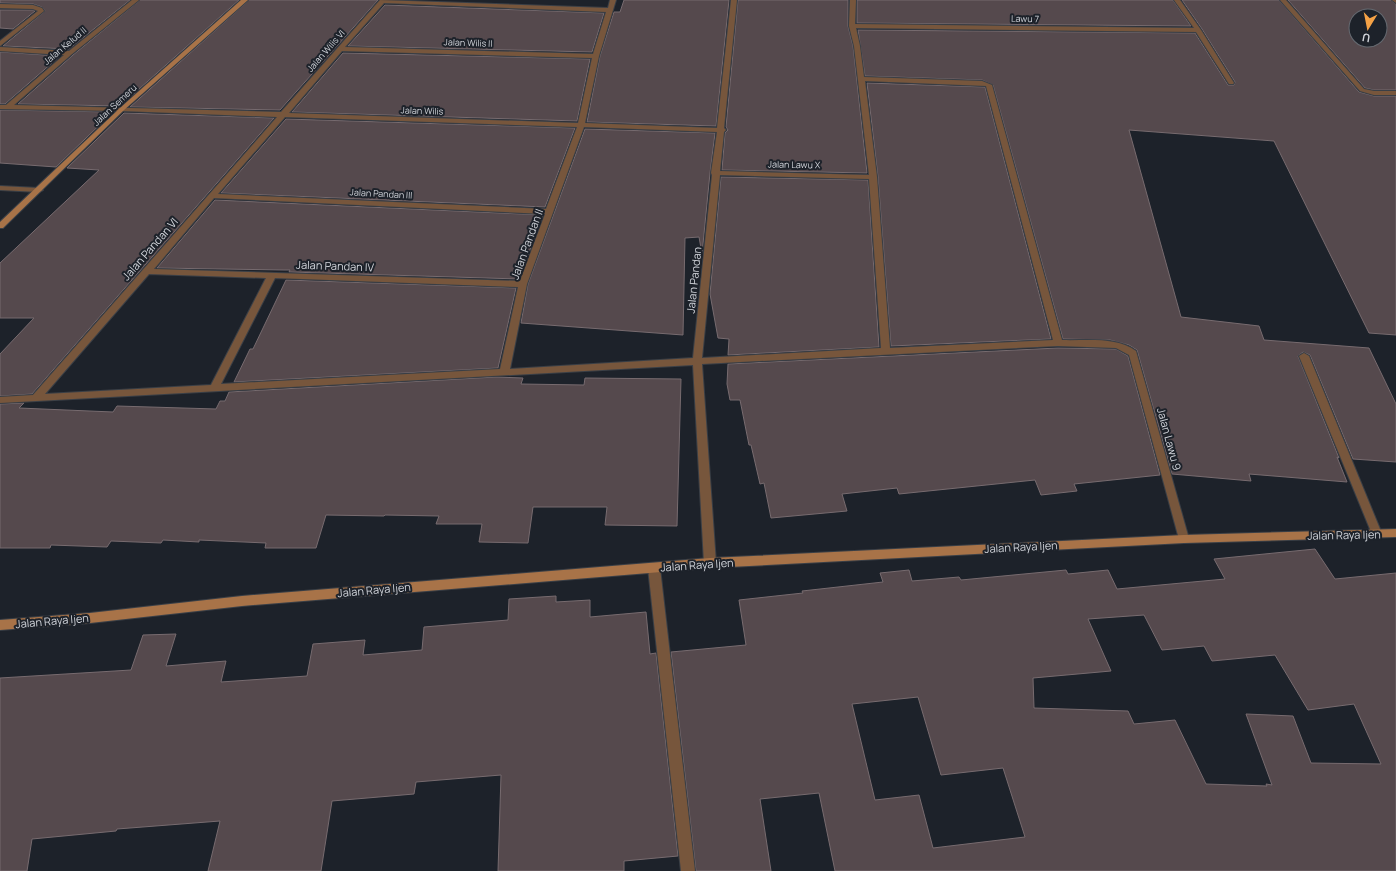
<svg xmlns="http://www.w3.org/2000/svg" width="1396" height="871" font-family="Manrope,sans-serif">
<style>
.building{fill:#55494d;stroke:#776b6f;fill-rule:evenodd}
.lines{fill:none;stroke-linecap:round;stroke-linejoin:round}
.lane-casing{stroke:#3a3f46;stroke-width:2}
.street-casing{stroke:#3a3f46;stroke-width:2}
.secondary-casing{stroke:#3a3f46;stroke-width:2}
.lane{fill:#77563c;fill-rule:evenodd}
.street{fill:#77563c;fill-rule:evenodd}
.secondary{fill:#a87348;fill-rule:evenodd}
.labels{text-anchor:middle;stroke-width:4;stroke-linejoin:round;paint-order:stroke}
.far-street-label{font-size:9px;fill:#d2d5db;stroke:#1d222a}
.street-label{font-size:11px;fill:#d2d5db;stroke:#1d222a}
</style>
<rect width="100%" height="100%" fill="#1d222a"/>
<g class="building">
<polygon points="0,0 130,0 69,49 3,46 45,11 42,7 33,4 0,3"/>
<polygon points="140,0 239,0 120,106 18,104 73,55"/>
<polygon points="249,0 378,0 280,110 130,107"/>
<polygon points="624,0 729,0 716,126 587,122 600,56 614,12 620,12"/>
<polygon points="738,0 848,0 848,26 853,46 867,173 722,170 725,133 728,130 726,127"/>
<polygon points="857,0 1173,0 1191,26 857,23"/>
<polygon points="1182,0 1279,0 1359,92 1374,96 1396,96 1396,335 1369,333 1274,141 1129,130 1181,317 1259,326 1264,340 1369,348 1396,404 1396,462 1353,459 1310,355 1303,352 1298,356 1339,458 1337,457 1347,482 1249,474 1251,481 1172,474 1137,350 1129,345 1110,340 1063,339 993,85 982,80 865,76 858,30 1195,33 1228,85 1234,85 1235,82 1202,29"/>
<path d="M1288 0H1391L1396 4V90H1374L1365 88ZM1356 16H1380V40H1356Z"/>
<polygon points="385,5 604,13 592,52 348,46"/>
<polygon points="0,10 33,10 35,11 13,29 0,28"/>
<polygon points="0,52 60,56 5,104 0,104"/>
<polygon points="343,53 590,59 577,121 292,112"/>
<polygon points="867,83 985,87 1051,339 891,346 878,177"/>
<polygon points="0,110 113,112 56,167 0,163"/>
<polygon points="124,113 274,118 32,394 0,396 0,354 34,318 0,318 0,263 99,170 67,168"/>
<polygon points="286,119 575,128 545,207 221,193"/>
<polygon points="585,129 715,133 710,173 702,254 699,237 685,238 683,335 521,323 528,284"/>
<polygon points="721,177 868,180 879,347 728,355 729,339 718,338 710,294"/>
<polygon points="215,200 543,215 519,279 289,272 290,270 284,270 157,268"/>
<polygon points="286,280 516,288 498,368 234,382 250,349 253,349"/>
<polygon points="1058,348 1116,349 1128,356 1160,475 1074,484 1077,491 1041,495 1035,480 899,494 897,488 842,494 847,511 771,518 764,483 760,484 751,445 749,445 740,400 730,400 727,384 728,364"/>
<polygon points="496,377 523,378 521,384 584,385 585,378 681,379 677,526 605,525 607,507 533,507 528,543 479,542 482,524 436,524 439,516 385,515 384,516 326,515 316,548 265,548 266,543 199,540 199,542 163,540 161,543 111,541 107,547 51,545 50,548 0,548 0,404 24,403 19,408 113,412 117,406 216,409 220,401 225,401 229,392"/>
<path d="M1315 549 1335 579 1396 573V871H835L819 793 760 799 771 871H696L671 652 746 645 739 600 803 593 802 591 883 582 880 573 909 570 912 581 959 577 961 580 1066 570 1068 574 1108 570 1117 589 1225 579 1214 559ZM1144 615 1162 650 1204 646 1212 661 1275 655 1308 710 1354 704 1381 764 1311 763 1293 716 1246 714 1272 785 1266 784 1267 786 1206 784 1175 720 1134 724 1128 711 1034 708 1033 678 1111 671 1088 619ZM918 697 941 775 1003 768 1025 837 933 848 919 795 875 800 852 704Z"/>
<polygon points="556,596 556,602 590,600 590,617 646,612 650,654 656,653 678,856 624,861 624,871 498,871 501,775 416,782 414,794 332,801 321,871 208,871 220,821 117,829 116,831 32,839 27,871 0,871 0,678 131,670 143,635 176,634 166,666 226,661 221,682 307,676 313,644 365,640 363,655 422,650 424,627 508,620 509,599"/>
</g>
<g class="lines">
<g class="lane-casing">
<polygon id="lane" points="1304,353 1309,356 1382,534 1381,537 1377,538 1373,537 1372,534 1299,356"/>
</g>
<g class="street-casing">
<g id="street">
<path d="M132 0H139L72 54 14 105 281 112 380 0 608 8 610 0H616L599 56 585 123 717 128 731 0H737L724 128 726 130 724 132 720 171 869 175 854 46 849 26 850 0H856L855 24 1194 28 1174 0H1180L1201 30 1234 83 1233 84H1229L1196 32 856 28 860 46 864 77 982 81 992 85 1062 340C1086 341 1116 336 1136 351L1189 539 1188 542 1184 543 1180 542 1179 539 1129 355 1116 348 1058 346 702 364 716 563 714 566 710 568 706 566 704 563 693 365 0 403V397L33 395 277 117 122 111 0 109V105H6L64 55 0 51V47L69 51ZM384 3 606 12 593 54 345 47ZM342 51 592 58 578 123 289 113ZM865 81 986 86 1053 340 890 348 877 177ZM285 117 577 127 546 209 218 194ZM584 127 717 132 711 173 712 175 693 358 510 369 527 284ZM720 175 869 179 881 348 702 358ZM214 198 545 214 520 281 154 269ZM149 274 266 278 211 385 45 394ZM275 278 518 287 500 369 221 384Z"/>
<polygon points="1280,0 1286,0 1364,89 1374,91 1396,91 1396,95 1374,95 1360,91"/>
<polygon points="1392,0 1396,0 1396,3"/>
<polygon points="0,4 33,5 42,8 44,11 0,46 0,41 38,11 33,9 0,8"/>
<polygon points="0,186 39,188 43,190 39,192 0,190"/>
<polygon points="654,563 658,565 660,568 695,871 681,871 648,568 650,565"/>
</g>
</g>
<g class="secondary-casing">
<g id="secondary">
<polygon points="241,0 248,0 124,110 3,228 0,228 0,222 120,108"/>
<polygon points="1396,529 1396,537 1184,543 710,568 242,606 90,623 0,630 0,620 90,613 242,596 710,558 1184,535"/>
</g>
</g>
<use href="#lane" class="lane"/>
<use href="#street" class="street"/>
<use href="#secondary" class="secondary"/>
</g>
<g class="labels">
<g class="far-street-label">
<text transform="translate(1025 19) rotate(1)" y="3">Lawu 7</text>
<text transform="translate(468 43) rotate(2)" y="3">Jalan Wilis II</text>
<text transform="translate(65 46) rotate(-40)" y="3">Jalan Kelud II</text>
<text transform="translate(326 51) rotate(-49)" y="3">Jalan Wilis VI</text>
<text transform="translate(115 105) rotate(-43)" y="3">Jalan Semeru</text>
<text transform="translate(422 111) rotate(2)" y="3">Jalan Wilis</text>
<text transform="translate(794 165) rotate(1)" y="3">Jalan Lawu X</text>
<text transform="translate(381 194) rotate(3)" y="3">Jalan Pandan III</text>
</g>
<g class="street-label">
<text transform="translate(527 244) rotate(-70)" y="4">Jalan Pandan II</text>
<text transform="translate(150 249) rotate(-49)" y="4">Jalan Pandan VI</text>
<text transform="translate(335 266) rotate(2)" y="4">Jalan Pandan IV</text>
<text transform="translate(694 280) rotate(-84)" y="4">Jalan Pandan</text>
<text transform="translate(1169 439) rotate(75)" y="4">Jalan Lawu 9</text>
<text transform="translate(1344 535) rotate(-1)" y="4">Jalan Raya Ijen</text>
<text transform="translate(1021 547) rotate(-3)" y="4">Jalan Raya Ijen</text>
<text transform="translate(697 565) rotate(-4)" y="4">Jalan Raya Ijen</text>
<text transform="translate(374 590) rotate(-5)" y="4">Jalan Raya Ijen</text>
<text transform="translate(52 621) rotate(-5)" y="4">Jalan Raya Ijen</text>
</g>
</g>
<g transform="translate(1368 28) rotate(190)"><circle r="19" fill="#1d222a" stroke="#656a71"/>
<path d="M0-3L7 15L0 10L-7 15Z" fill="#f5a246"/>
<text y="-6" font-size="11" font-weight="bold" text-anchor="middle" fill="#d2d5db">U</text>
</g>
</svg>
